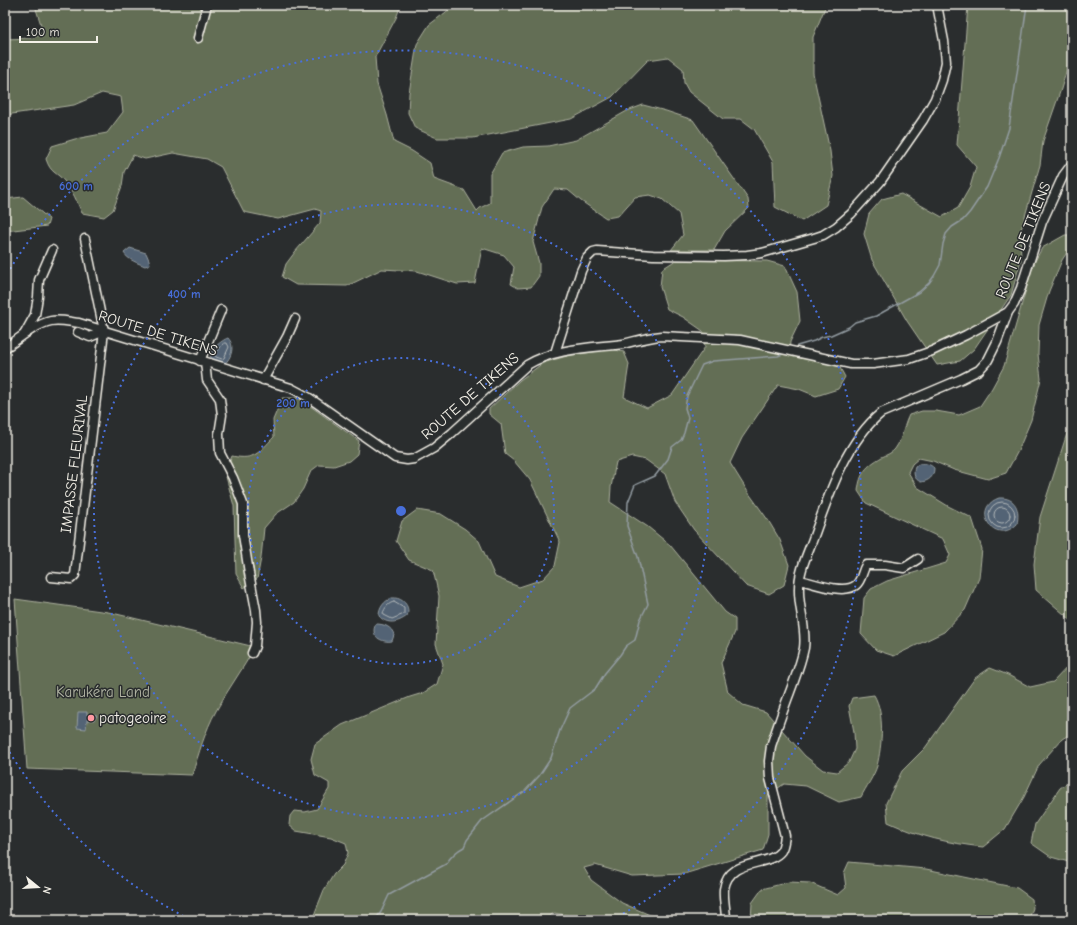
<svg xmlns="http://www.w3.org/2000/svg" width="1077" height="925" font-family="'Comic Neue',sans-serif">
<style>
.green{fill:#636e54;stroke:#acb09e}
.water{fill:#526374;stroke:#939ca2}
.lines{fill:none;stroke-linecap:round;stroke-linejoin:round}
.shore{stroke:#b3b8ba;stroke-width:1}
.stream{stroke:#939ca2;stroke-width:1.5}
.minor-casing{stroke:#f4f1e8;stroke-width:11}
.minor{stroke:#2a2d2e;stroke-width:8}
.ring{fill:none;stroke:#486fdb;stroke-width:2;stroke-dasharray:2 4}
.poi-dot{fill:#ff9aa2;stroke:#2a2d2e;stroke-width:1.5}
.labels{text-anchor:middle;stroke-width:3;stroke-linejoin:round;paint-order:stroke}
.street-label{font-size:15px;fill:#f4f1e8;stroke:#2a2d2e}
.park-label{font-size:15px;fill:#b3b6a5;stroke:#2a2d2e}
.poi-label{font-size:15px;fill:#f4f1e8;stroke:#2a2d2e;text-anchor:start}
.centre{fill:#486fdb;stroke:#2a2d2e;stroke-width:2}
.ring-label{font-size:12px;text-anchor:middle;font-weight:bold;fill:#486fdb;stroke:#2a2d2e;stroke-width:3;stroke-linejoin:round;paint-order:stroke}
</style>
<rect width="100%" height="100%" fill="#2a2d2e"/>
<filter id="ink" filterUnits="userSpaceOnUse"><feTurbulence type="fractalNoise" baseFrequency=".025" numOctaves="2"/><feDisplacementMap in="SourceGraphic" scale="8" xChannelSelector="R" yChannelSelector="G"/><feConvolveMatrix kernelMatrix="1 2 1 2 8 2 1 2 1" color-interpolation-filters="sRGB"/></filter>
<g filter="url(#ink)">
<g class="green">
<path d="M38 5H117L118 7 124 5H401L396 18 375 57 377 84 387 115 394 142 412 151 430 163 434 179 464 190 477 211 480 208 490 203V174L502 153 523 147 548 146 576 140 627 111 643 105 666 111 693 120 748 199 749 208 725 231 714 250H671L683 235 679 214 662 199 650 195 635 197 618 216 606 218 581 201 568 190 554 189 542 207 533 242 539 263V276L531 287 518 288 511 284 514 267 504 255 482 248 475 283 457 284 417 271 382 269 347 286 296 285 282 277 286 264 295 252 320 223 321 211 315 209 278 219 244 212 221 167 207 159 173 153 145 159 133 155 124 172 122 186 113 210 104 217 82 213C77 202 73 191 65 182 56 171 51 174 46 159L52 146 75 139 107 133 123 112 121 97 102 93 74 105 5 115V39L34 38 43 31 36 9Z"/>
<polygon points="452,5 826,5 813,37 813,73 830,151 833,176 826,205 802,221 775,207 773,162 754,129 741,119 723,119 689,92 684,83 683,69 668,57 648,60 612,97 571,119 473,138 437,138 415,128 408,113 409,93 417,44 429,25 450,9"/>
<polygon points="968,5 1072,5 1072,52 1061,89 1043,141 1040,165 1020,233 1021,260 1011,295 974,349 960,361 937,365 907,321 872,260 864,234 869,214 882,199 901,194 942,217 958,208 970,187 976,167 957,145"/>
<polygon points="23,197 49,219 47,226 5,231 5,199"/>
<path d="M1065 235H1072V245L1062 260 1049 291 1039 325 1038 354 1041 379 1031 420 1018 451 1006 473 988 479 954 470 933 461 919 458 912 464 908 472 917 487 948 506 972 518 982 549 979 578 965 610 944 632 894 656 876 650 861 634 864 598 871 589 887 581 946 563 950 555 943 539 866 503 858 491C860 473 866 466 882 457 886 455 892 453 895 449 903 438 903 427 909 415L922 411H936L959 415 980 406 992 388 1004 366 1033 265 1042 248Z"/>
<path d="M676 260 767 261 785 266 797 292 800 321 790 342 789 355 839 366 845 377 838 389 816 396 799 389 778 385 742 438 730 463 748 492 768 520 780 540 789 565 784 585 769 594 746 586 694 530 675 502 665 474 646 460 632 457 616 462 611 487 610 502 648 527 670 545 725 612 735 619V632L721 663 728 692 743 705 766 712 805 756 823 770 837 772 849 762 855 749 854 732 849 706 852 698 874 695C885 714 882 745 877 766 874 776 866 787 861 797L839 802 806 786 784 784 768 795V834L763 850 684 874 632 876 595 865 584 868 591 880 622 903 650 915 667 920H580L577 917 554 913 543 920H312L324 890 334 874 343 865 348 853 346 843 331 837 296 831 289 825 290 816 294 811 305 812 317 809 329 789V783L315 775 311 759 315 744 342 725 410 697 423 693 437 684 443 664 436 644 439 596 433 570 409 560 396 541 402 521 417 510 441 514 465 529 479 541 495 577 519 587 543 579 555 566 560 542 530 480 514 461 505 454 501 424 489 414V409L520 380 543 363 567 356 611 349 624 352 629 364 624 397 647 408 672 395 705 347 703 331 683 317 667 309 660 287 662 269Z"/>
<path d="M282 398H299L359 441 357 454 349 461 334 466 319 465 311 471 303 489 294 502 276 514 264 528 261 558 257 579 244 588 236 574 234 506 225 473 232 456C255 461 259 452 274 437L273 420Z"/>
<polygon points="1072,418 1072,621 1036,590 1034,564 1040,517"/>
<path d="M15 599 108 612 255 647C243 669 228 689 216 711 205 731 199 753 192 775L27 769Z"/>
<path d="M1072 662V733L1062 739 1039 765 1024 797 1005 829 983 847C947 843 921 837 888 822L886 803 902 771 925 748 975 678 990 668 1008 675 1030 687 1053 682Z"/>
<polygon points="1072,780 1072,863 1051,857 1031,843 1035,824 1060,788"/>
<polygon points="849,862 926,869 1017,888 1032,899 1033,908 1030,916 1023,920 975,920 952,916 940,920 751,920 752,903 762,889 789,882 810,883 838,895 846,888 844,873"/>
</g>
<g class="water">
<path d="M130 248 146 253 149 260 150 264 145 266C138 263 128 260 124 253Z"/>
<path d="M228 338C235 345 232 358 224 364 221 363 214 362 212 359 206 352 222 340 228 338Z"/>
<path d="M919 464C925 463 930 464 934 468 934 477 929 481 921 482 914 479 913 474 915 467Z"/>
<path d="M999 498C1016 497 1020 510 1017 524 994 547 970 508 999 498Z"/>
<path d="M392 598C402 597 411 606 407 616 398 623 387 625 379 616 379 608 384 601 392 598Z"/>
<path d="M376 624C384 624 392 627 394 635L392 641C382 643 369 636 376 624Z"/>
<polygon points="78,712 87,712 87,715 97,716 94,720 87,720 86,729 77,728"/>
</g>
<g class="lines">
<g class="shore">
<polygon points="224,343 227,343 229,347 224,358 222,359 216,357 215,355"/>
<circle cx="1002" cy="515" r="13"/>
<circle cx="1002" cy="515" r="8"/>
<path d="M394 602 404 608V614L392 619 384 615 383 613C385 608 388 603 394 602Z"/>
</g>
<g class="stream">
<polyline points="797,346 814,341 822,337 831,335 849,327 855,322 876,316 919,292 929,283 934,276 940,265 943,244 946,234 952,227 963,220 970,212 987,187 999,158 1009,128 1027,5"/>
<path d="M375 920 381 912 389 895 446 864C451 856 456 851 464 847L467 840 482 821 525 791 539 776 551 758 560 730 570 708 595 689 605 673 620 655 626 646 635 640 640 620 648 604 638 557 627 526 628 502 635 485 655 476 668 459 672 447 681 440 684 433 688 418 685 408 687 396 702 365 713 361 778 356 785 353"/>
</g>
<g class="minor-casing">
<g id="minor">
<polyline points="198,38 207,5"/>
<polyline points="78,332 90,337 104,331"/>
<polyline points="25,333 35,315 38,297 39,280 52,250"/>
<path d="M5 348C19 339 34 325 51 321 60 319 70 322 79 323L291 388 308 397 395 458 407 460 414 459 434 448 452 433 527 365C555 348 591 348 623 344 636 341 648 337 662 336L740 340 851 364H873L909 359 932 351 966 335 1008 312 1014 304 1021 288 1042 222 1063 176 1072 164"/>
<polyline points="555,353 581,271 587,258 593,252 597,251 653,255 724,256 747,255 762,253 814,238 823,235 836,227 851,214 880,182 923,120 935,99 942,80 946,62 944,41 937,5"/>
<polyline points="200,361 221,310"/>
<polyline points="205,362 207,380 220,399 222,415 219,434 220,453 233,478 243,504 243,535 249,573 256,610 257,622 255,646 252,653"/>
<polyline points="263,380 287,337 295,319"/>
<polyline points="51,577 71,579 75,575 104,331 85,239"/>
<path d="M800 580C813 583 844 595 856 585 862 580 862 571 866 565H885L904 568 918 559"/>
<path d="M726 920C726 910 723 898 724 889 729 857 768 868 781 851 784 846 784 841 785 836L770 778 769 761 771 746C777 728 783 710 790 692 795 678 801 663 804 648 807 628 798 608 799 588 799 570 808 553 814 536 829 494 846 442 881 413L961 379 979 370 988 360 997 342 1008 312"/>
</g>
</g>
<use href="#minor" class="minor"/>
</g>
</g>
<g class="ring">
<circle cx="401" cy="511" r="153"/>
<circle cx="401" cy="511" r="307"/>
<path d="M189 919A460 460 0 0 1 7 748M7 274A460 460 0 1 1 613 919"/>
</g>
<circle class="poi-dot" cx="91" cy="718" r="4"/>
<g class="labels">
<g class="street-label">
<text transform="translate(1023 240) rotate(-68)" y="5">ROUTE DE TIKENS</text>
<text transform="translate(158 333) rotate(17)" y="5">ROUTE DE TIKENS</text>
<text transform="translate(470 396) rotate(-41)" y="5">ROUTE DE TIKENS</text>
<text transform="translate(74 464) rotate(-83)" y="5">IMPASSE FLEURIVAL</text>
</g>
<g class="park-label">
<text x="103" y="697">Karukéra Land</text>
</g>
<g class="poi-label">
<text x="99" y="723">patogeoire</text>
</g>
</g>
<circle cx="401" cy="511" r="6" class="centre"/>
<g class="ring-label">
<text x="76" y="190">600 m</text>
<text x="184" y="298">400 m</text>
<text x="293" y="407">200 m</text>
</g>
<rect width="1077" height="925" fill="none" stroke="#2a2d2e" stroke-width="20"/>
<rect x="10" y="10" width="1057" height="905" fill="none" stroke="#f4f1e8" stroke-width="1.5" filter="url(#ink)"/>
<g transform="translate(38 887) rotate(108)" stroke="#2a2d2e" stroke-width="3" paint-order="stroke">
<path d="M0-3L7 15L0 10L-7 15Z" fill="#f4f1e8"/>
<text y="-6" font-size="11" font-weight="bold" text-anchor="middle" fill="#f4f1e8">N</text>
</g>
<path d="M20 36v6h77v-6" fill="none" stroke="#f4f1e8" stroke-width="2"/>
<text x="26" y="36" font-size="12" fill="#f4f1e8" stroke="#2a2d2e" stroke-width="3" paint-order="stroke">100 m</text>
</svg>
